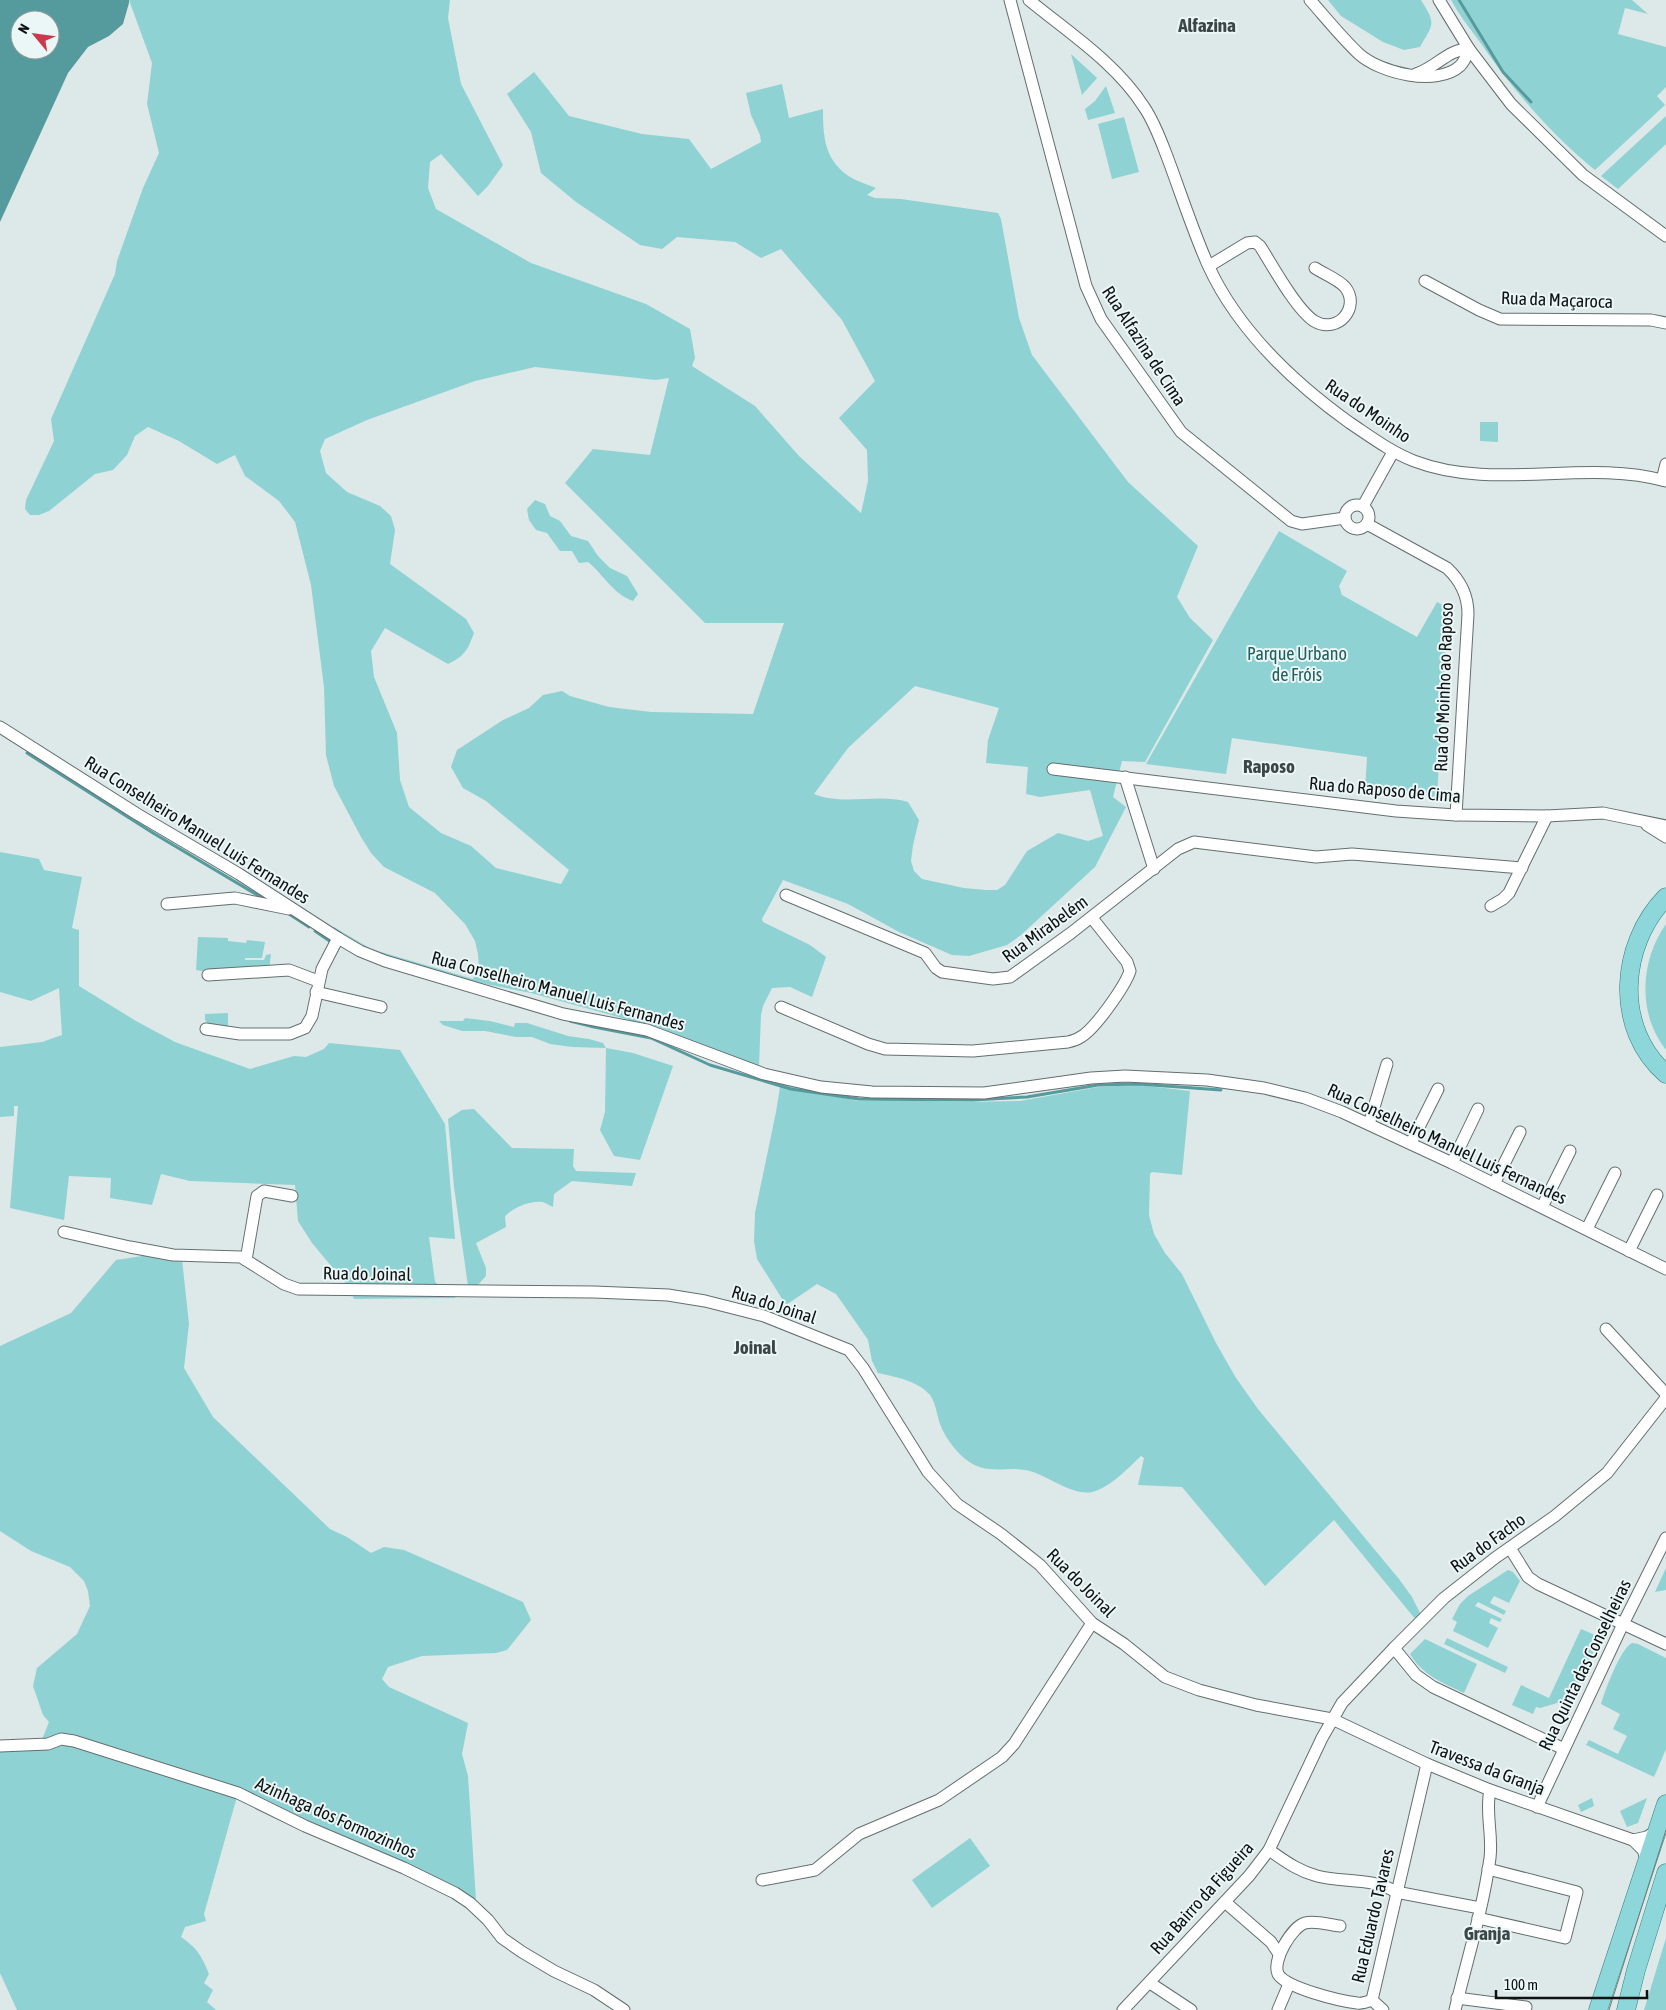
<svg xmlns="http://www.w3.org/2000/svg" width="1666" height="2010" font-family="'Asap Condensed',sans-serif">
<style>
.green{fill:#8fd2d3;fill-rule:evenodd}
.water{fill:#559b9d;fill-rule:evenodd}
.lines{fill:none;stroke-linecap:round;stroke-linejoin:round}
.stream{stroke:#559b9d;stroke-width:3}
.street-casing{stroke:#646e6e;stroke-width:13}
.primary-casing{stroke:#308082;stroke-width:19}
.street{stroke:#fff;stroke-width:11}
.primary{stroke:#8dd6d9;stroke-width:18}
.tram{stroke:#737a7a;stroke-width:1}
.labels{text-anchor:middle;stroke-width:4;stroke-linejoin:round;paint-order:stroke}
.street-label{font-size:18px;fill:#0f1212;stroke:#ebf6f6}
.park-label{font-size:18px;fill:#235e5f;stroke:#ebf6f6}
.neighbourhood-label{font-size:19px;font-weight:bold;fill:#3d4646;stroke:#ebf6f6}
</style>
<rect width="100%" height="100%" fill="#dde8e8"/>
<g class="green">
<path d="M129 0H450L448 18 461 84 503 165 488 186 478 196 441 154 430 162 428 188 436 209 531 263 646 304 690 329 695 358 692 366 755 406 799 456 861 513 868 481 867 450 839 418 875 381 842 320 781 249 761 258 735 242 677 237 662 249 640 245 576 202 541 173 531 132 507 94 534 72 569 116 642 134 689 139 711 169 761 142 760 135 751 115 746 93 782 84 789 118 823 109C823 135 824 158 847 175 855 181 867 184 876 188L867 195 875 198 901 199 998 213 1001 219 1019 318 1032 355 1128 482 1198 546 1177 597 1190 618 1213 640 1145 762 1122 761 1113 797 1126 807 1095 867 1021 935 1007 945 969 956 952 955 899 932 848 904 783 880 762 919 763 922 810 945 826 957 812 997 790 987 772 988 763 1006 761 1015 759 1066 662 1029 531 993 470 981 370 950 332 929 334 927 371 949 473 979 479 967 478 954 475 941 465 924 435 893 384 867 371 853 361 837 334 786 326 755 324 687 311 585 295 522 279 501 245 476 235 455 217 464 179 441 148 427 135 436 127 455 113 470 95 474 49 511 39 515H30L25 509 26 500 54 441 51 419 115 274 117 261 143 188 159 153 147 104 152 63ZM535 367 656 380 669 378 650 455 593 449 565 483 705 623H784L753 714 651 712 609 707 570 696 562 691 543 695 529 708 503 720 457 750 451 767 463 788 486 801 569 870 561 884 496 868 471 846 441 833 409 807 400 780 397 733 374 677 371 651 385 628 448 664C465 656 468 649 474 633L466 619 390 564 395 530 391 516 380 506 347 492 326 473 320 451 325 439 367 420 475 381ZM915 686 999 708 988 740 986 763 1028 767 1026 794 1040 797 1090 790 1103 836 1088 841 1058 833 1027 851 1005 885 997 890H986L964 888 922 879 914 871 911 861 913 845 919 820 908 802C878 793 843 806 814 794L848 748Z"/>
<path d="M1328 0H1421C1436 24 1434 23 1420 47L1404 50 1383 42 1341 16Z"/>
<path d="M1451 0H1632L1648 14 1625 8 1618 34 1666 47V87L1657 96 1665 105 1595 170C1549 133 1511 87 1477 38 1468 26 1458 13 1451 0Z"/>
<polygon points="1071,54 1097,78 1082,95"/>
<polygon points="1106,86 1115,113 1088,120 1085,109 1095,101"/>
<polygon points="1666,116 1666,144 1618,189 1601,176"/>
<polygon points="1124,117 1139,172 1112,179 1098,124"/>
<polygon points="1480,422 1498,422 1498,442 1480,441"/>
<path d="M535 500 545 504 550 516 560 521 571 536 588 541 598 556 610 568 627 576 638 594 633 601C613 594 604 575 588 562L579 563 572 551H560L547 533 536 530 529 520 527 509Z"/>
<polygon points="1279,531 1347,571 1339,586 1342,595 1417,637 1437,602 1448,608 1437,797 1365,791 1367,757 1232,738 1226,774 1146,764"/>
<polygon points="0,852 39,859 44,870 82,877 72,928 79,930 79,986 136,1021 175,1042 250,1069 294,1056 306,1057 324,1049 329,1043 400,1050 445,1124 455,1239 429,1237 435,1282 456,1298 354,1299 348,1286 312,1243 298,1221 295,1185 190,1181 161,1174 152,1205 110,1198 111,1178 69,1176 64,1220 10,1208 18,1106 14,1106 14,1116 0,1117 0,1047 42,1042 62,1035 59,988 31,1001 0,992"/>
<path d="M1666 924V1050C1637 1013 1640 961 1666 924Z"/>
<polygon points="198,937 228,938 228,941 246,943 247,940 265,942 262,958 245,958 245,960 264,960 266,955 271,954 269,969 207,972 196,970"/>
<polygon points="228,1013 228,1029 208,1024 205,1020 205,1014"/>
<polygon points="465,1018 490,1021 514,1027 515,1023 527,1023 568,1036 589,1039 603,1043 606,1048 633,1053 673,1066 640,1160 614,1156 600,1130 605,1112 606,1048 572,1047 550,1044 532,1037 516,1037 485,1031 462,1031 443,1025 439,1021 463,1021"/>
<path d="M782 1074 835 1096 858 1101 884 1100 963 1102 1020 1101 1098 1087 1139 1085 1190 1091 1182 1175 1152 1172 1150 1174 1149 1215 1154 1234 1165 1253 1182 1274 1216 1343 1236 1378 1258 1409 1399 1579 1412 1597 1421 1615 1416 1620 1334 1520 1265 1586 1182 1487 1138 1485 1144 1458 1141 1456C1127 1469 1111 1487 1092 1492 1073 1496 1048 1476 1030 1471 1007 1465 986 1477 964 1458 955 1450 944 1436 940 1424 937 1416 936 1403 930 1395 918 1381 896 1377 878 1373L872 1361 868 1340 864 1334 836 1294 817 1284 786 1305 757 1259 754 1241 755 1213 776 1112Z"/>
<path d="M474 1109 512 1148 574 1149 573 1166 576 1171 636 1173 632 1186 572 1181 554 1194 553 1207C550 1206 545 1202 542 1202 531 1200 511 1208 505 1217L506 1227 476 1243 486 1268V1276L477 1286H468L454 1187 448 1119 462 1110Z"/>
<path d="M181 1250 189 1324 184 1368 213 1417 330 1529 347 1537 371 1553 384 1547 404 1550 523 1602 531 1620 507 1650 496 1653 422 1656 388 1667 382 1679 389 1687 468 1723 462 1754 468 1776 476 1900 470 1903 238 1793 204 1914 206 1921 185 1927 181 1937C197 1948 202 1956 209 1974L204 1983 213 1990 207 2002 216 2010H17L0 1973V1741L41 1742 49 1722 43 1715 33 1686 37 1668 77 1634 90 1606 88 1591 84 1581 70 1567 31 1551 0 1531V1346L71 1313 116 1260Z"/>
<polygon points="1666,1568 1666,1590 1655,1592"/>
<polygon points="1508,1570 1513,1572 1520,1581 1509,1603 1494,1596 1490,1603 1506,1611 1504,1615 1478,1602 1475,1606 1502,1619 1500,1622 1491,1618 1489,1623 1498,1628 1488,1648 1453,1631 1457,1622 1452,1619 1460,1604 1468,1596"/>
<polygon points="1581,1629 1595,1635 1594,1637 1599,1640 1571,1700 1565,1697 1564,1701 1540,1708 1536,1707 1533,1714 1512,1705 1521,1685 1549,1698"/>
<polygon points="1447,1638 1508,1667 1505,1673 1444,1644"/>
<path d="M1425 1639 1477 1664 1464 1693C1443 1683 1422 1675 1410 1654Z"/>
<path d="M1632 1643 1638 1644 1666 1658V1749L1654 1777 1586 1745 1589 1740 1618 1754 1627 1736 1613 1729 1620 1714 1601 1704C1605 1691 1620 1649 1632 1643Z"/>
<polygon points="1592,1798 1594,1806 1581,1812 1578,1805"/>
<polygon points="1647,1798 1638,1823 1627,1827 1620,1811"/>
<polygon points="970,1838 990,1866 932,1908 912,1880"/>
<polygon points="1666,1938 1666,2010 1644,2010"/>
</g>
<path class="water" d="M0 0H129V3L123 24 109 36 88 47 68 73 0 222ZM20 20H50V50H20Z"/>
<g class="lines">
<g class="stream">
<polyline points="1459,0 1503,72 1531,102"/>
<polyline points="27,753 153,833 264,899"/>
<polyline points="289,914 309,927"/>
<polyline points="315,931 331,942"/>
<polyline points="570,1021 594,1027 651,1038 710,1065 791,1089 859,1099 972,1100 1027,1097 1098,1085 1138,1084 1221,1090"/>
</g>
<g class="street-casing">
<g id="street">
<polyline points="1010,0 1086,286 1101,319 1181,432 1291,521 1302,524 1345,518"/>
<path d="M1029 0C1069 33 1116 63 1144 107 1155 123 1161 141 1168 159 1181 194 1193 231 1208 265 1238 331 1293 382 1350 423 1371 437 1391 452 1414 461 1495 492 1584 458 1666 481"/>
<path d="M1310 0C1326 18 1342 38 1359 54 1380 73 1437 87 1460 66 1464 62 1467 55 1469 49"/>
<polyline points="1439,0 1469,49 1511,104 1583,175 1666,236"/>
<path d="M1416 74C1437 67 1448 49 1469 49"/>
<path d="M1209 266 1247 243 1255 242 1260 246C1272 265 1296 309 1314 321 1338 335 1361 307 1345 287 1338 279 1324 274 1315 268"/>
<polyline points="1425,281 1479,310 1500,319 1651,320 1666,323"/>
<polyline points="1662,480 1666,464"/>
<circle cx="1357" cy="517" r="12"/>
<polyline points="1363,506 1393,452"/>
<path d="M1367 524 1447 568C1461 581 1468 595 1468 614L1456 815"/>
<polyline points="0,727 137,814 239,874 338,938 360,951 385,961 563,1014 647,1030 764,1074 821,1087 872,1092 984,1093 1091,1078 1125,1076 1207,1080 1264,1088 1305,1098 1342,1112 1452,1163 1666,1269"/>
<polyline points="1053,769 1396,811 1456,815 1547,816 1603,813 1666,826"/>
<polyline points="1125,777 1154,869"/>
<polyline points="1647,825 1666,837"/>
<polyline points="786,895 925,953 936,968 942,972 993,979 1010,977 1071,933 1178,849 1194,842 1316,857 1352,854 1522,868"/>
<polyline points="167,904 235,898 289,909"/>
<polyline points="1491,906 1503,899 1509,893 1547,816"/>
<polyline points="208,975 289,970 318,981"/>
<polyline points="316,992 381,1007"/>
<path d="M781 1007 868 1044 885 1049 973 1051 1068 1042C1072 1041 1076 1040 1079 1038 1094 1031 1125 986 1130 971L1127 962 1092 918"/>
<polyline points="206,1029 240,1034 290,1034 305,1028 312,1016 322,969 338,938"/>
<polyline points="1369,1124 1387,1064"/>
<polyline points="1411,1143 1438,1089"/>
<polyline points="1452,1163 1478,1109"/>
<polyline points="1494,1184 1520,1132"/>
<polyline points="1542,1207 1570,1151"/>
<polyline points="1587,1229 1615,1173"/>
<polyline points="64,1232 130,1247 173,1255 241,1257 284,1284 298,1289 594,1292 668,1295 705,1301 764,1316 849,1350 863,1368 928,1472 957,1504 1001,1534 1040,1565 1092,1623 1124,1644 1165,1677 1199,1690 1256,1705 1332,1719 1427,1764 1490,1790 1633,1840"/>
<polyline points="1629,1251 1657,1195"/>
<polyline points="246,1260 257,1196 264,1191 292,1196"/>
<polyline points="1606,1329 1666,1394"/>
<polyline points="1510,1548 1528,1577 1538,1584 1666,1644"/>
<polyline points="1394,1648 1416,1675 1433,1687 1564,1749"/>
<polyline points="0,1746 48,1744 61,1739 74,1741 238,1793 305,1826 404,1868 455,1893 470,1903 488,1920 502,1938 522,1952 554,1971 594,1990 624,2010"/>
<polyline points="1537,1807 1623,1624 1666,1538"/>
<path d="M1269 1850C1285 1861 1298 1871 1317 1876 1343 1883 1372 1877 1396 1892L1480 1908"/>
<polyline points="1647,1861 1643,1850 1633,1840 1647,1837 1656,1831"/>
<polyline points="762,1880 815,1870 859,1834 939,1800 1002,1757 1014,1744 1092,1623"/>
<polyline points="1225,1902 1271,1942 1279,1954"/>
<polyline points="1478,1918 1565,1938 1577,1892 1488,1869"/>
<path d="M1340 1926C1330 1925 1315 1920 1305 1923 1292 1927 1272 1960 1278 1974 1286 1988 1340 2001 1357 2003 1362 2004 1367 2002 1372 2000L1427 1764"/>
<polyline points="1150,1983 1191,2010"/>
<polyline points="1457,1998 1526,2007"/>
<polyline points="1372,2000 1383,2010"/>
<polyline points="1123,2010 1249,1876 1269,1850 1322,1738 1342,1703 1394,1648 1444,1598 1495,1558 1555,1516 1607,1473 1666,1398"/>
<polyline points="1278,2010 1289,1984"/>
<path d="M1455 2010C1467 1960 1483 1909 1490 1858 1493 1834 1485 1813 1490 1790"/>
</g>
</g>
<g class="primary-casing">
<g id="primary">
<path d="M1666 897C1619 945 1614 1029 1666 1074"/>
<polyline points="1598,2010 1666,1804"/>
<polyline points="1626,2010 1636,1970 1666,1873"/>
</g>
</g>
<use href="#street" class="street"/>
<use href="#primary" class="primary"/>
<polyline class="tram" points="1609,2010 1666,1830"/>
</g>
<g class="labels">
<g class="street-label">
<text transform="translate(1557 300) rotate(2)" y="6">Rua da Maçaroca</text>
<text transform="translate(1144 346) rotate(57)" y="6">Rua Alfazina de Cima</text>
<text transform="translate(1368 411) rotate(34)" y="6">Rua do Moinho</text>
<text transform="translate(1444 687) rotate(-88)" y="6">Rua do Moinho ao Raposo</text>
<text transform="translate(1385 790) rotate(5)" y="6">Rua do Raposo de Cima</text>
<text transform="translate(197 830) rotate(32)" y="6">Rua Conselheiro Manuel Luis Fernandes</text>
<text transform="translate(1045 929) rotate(-36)" y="6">Rua Mirabelém</text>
<text transform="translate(558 991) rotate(15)" y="6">Rua Conselheiro Manuel Luis Fernandes</text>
<text transform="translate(1447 1144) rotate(25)" y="6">Rua Conselheiro Manuel Luis Fernandes</text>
<text transform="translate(367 1274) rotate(1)" y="6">Rua do Joinal</text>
<text transform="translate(774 1305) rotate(18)" y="6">Rua do Joinal</text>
<text transform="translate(1488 1543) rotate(-36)" y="6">Rua do Facho</text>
<text transform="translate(1081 1583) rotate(45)" y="6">Rua do Joinal</text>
<text transform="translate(1585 1665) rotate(-64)" y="6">Rua Quinta das Conselheiras</text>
<text transform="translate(1487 1768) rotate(21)" y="6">Travessa da Granja</text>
<text transform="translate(336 1818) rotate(24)" y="6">Azinhaga dos Formozinhos</text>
<text transform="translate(1202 1898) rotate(-48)" y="6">Rua Bairro da Figueira</text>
<text transform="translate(1373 1916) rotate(-77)" y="6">Rua Eduardo Tavares</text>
</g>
<g class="park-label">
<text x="1297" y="660">Parque Urbano<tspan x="1297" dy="21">de Fróis</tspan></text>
</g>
<g class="neighbourhood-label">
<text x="1207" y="32">Alfazina</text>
<text x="1269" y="773">Raposo</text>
<text x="755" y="1354">Joinal</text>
<text x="1487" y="1940">Granja</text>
</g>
</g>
<g transform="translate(35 35) rotate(299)"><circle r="24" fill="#ebf6f6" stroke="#939b9b"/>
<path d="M0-4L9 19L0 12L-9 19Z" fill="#ca3a4d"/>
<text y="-8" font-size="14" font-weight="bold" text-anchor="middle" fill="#0f1212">N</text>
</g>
<path d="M1496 1990v8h151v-8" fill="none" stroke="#0f1212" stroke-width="2.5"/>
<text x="1504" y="1990" font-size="15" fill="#0f1212" stroke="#ebf6f6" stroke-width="4" paint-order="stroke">100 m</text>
</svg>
